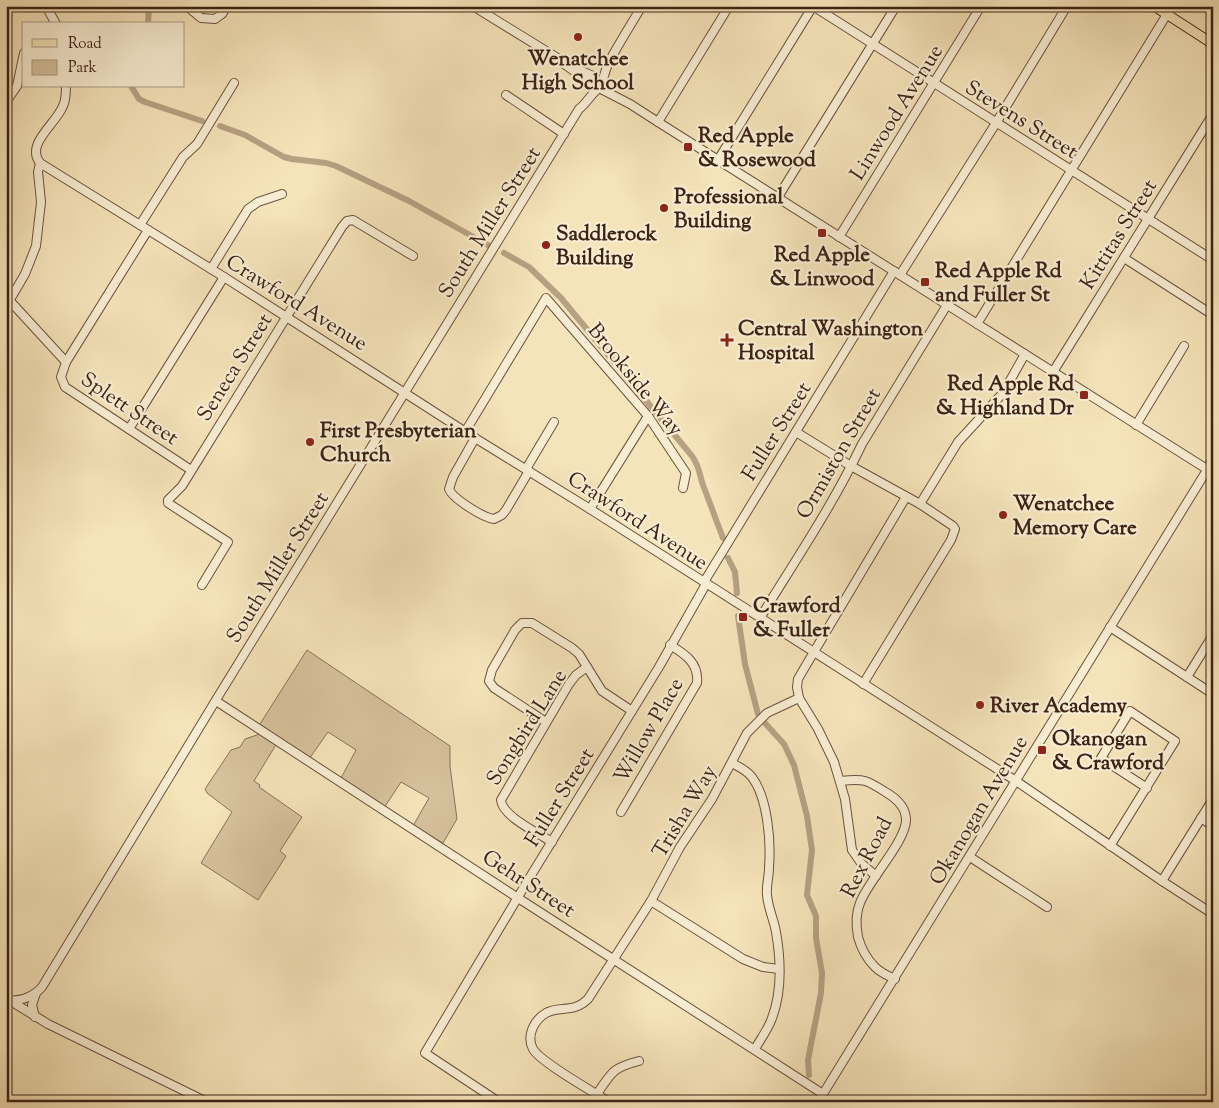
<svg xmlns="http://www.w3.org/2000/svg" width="1219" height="1108" font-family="'Sorts Mill Goudy',serif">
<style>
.green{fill:#d6c29d;stroke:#8a725a}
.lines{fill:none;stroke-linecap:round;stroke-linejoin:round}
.canal{stroke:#b6a182;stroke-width:6}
.minor-casing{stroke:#6b523f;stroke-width:10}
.major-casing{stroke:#3d2216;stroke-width:11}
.minor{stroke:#f8edd2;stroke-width:8}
.major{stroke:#f5e3b9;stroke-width:9}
.poi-dot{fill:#8f2418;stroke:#f8edd2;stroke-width:2}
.labels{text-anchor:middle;stroke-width:4.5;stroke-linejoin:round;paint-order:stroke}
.poi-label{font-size:21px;font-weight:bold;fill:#3d2216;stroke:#f8edd2;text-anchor:start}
.street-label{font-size:21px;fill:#3d2216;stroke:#f8edd2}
</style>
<rect width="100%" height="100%" fill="#f5e3b9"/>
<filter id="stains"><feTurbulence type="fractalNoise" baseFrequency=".004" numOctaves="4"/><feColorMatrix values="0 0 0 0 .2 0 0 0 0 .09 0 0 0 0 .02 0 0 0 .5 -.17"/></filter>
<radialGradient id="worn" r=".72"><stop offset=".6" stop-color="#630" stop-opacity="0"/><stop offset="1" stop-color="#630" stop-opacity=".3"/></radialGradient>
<g class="green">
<polygon points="307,650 450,746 450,766 457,819 443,843 413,826 429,798 401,782 384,808 340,780 356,750 328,732 309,759 258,727"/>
<polygon points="260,734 277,743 254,781 260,785 259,787 302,817 280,851 286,856 258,900 201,863 232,812 207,793 205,789 231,750 240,747 245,739"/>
</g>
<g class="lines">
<g class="canal">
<polyline points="148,24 149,6"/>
<polyline points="131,86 139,99 145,102 202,121"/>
<polyline points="220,126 245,135 284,157 292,159 326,163 336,166 409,201 488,245"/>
<path d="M504 253 529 267 561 298 692 456C700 467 699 474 703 485 710 503 716 520 723 538"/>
<polyline points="728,558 735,572 737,593"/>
<polyline points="738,616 745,664 758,714"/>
<polyline points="764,722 784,744 794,765 807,816 812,850 807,895 816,916 816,938 822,973 821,993 808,1060 809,1075"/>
</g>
<g class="minor-casing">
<g id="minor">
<polyline points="46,6 56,24"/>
<polyline points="473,6 564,62"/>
<polyline points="813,6 1213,260"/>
<polyline points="189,8 201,18 215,19 222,14 227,6"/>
<path d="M560 61 585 79 592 88H599C603 84 605 68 610 60 620 42 631 24 642 6"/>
<polyline points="577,69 593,76"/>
<polyline points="599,88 630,104 658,122 1213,473"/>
<polyline points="506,95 564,134"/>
<polyline points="6,102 17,86 24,53"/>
<polyline points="658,122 729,6"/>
<polyline points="718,160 813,6"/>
<polyline points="40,163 224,277 475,438 590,509 1016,781 1162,881 1213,914"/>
<polyline points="778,197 896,6"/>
<polyline points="140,225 183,157 197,144 234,83"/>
<polyline points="839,237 981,6"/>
<polyline points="1124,258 1213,315"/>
<polyline points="211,269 248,209 258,202 282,194"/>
<polyline points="900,275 996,123 1067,6"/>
<polyline points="10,301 66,362 61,377 65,387 191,470"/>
<path d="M8 303 25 274 36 246 41 202 38 172 40 163C25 144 56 124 63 106 66 100 66 93 66 86"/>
<polyline points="977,324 1172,6"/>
<polyline points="66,362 148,230"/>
<polyline points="1053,372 1213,114"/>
<polyline points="1136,425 1184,346"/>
<polyline points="129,429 224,277"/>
<polyline points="465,432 546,298 648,416 686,473 683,488"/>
<polyline points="796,432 851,466 920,504 953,526 955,529 951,540 863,684"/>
<path d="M475 438 453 477 449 489C453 499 484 518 494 519L502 515 506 510 529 471"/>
<polyline points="526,469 554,422"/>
<polyline points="920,504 958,442 1003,393 1025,354"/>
<polyline points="590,509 648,416"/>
<polyline points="704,582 894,271"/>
<polyline points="202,585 228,542 168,503 168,500 182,486 342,227 347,221 353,220 413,256"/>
<path d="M760 618C795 561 833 505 862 444L947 305"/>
<polyline points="1110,627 1213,694"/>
<polyline points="1187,677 1213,635"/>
<polyline points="216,701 518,898 823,1094"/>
<polyline points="546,722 494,688 489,681 492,670 515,630 522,623 532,623 572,648 579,654 602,691 632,711"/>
<path d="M732 763C739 767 746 770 751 776 768 797 771 842 769 868 769 877 766 886 767 895 768 908 774 920 776 932 781 961 782 996 770 1023 766 1032 760 1040 755 1049"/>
<path d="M841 781C864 778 867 780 887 793 897 799 906 807 906 820 906 841 868 881 860 903 855 915 856 926 858 937 861 948 867 959 875 967 880 972 888 976 895 979"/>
<path d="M621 812 697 683C699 663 685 654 670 645"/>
<polyline points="1201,818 1213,826"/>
<path d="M552 842C538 833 502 816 501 800L569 684 576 675 587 667"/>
<polyline points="1110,846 1175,741 1130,711 1101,758 1147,788"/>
<polyline points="970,857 1047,907"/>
<polyline points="876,876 861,863 852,850 845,799 834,762 818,729 799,698 797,687 798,679 805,667 906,497"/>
<polyline points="1162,881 1213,799"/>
<polyline points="651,901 743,959 763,967 779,969"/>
<polyline points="9,1000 48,1024 207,1102"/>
<path d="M9 1001C23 1000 33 997 42 987L219 695 579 109C587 103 590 95 598 89"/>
<polyline points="35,1017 32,1005 36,993"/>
<path d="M597 1094C612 1072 612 1068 639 1061"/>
<polyline points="499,1102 425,1053 530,877 659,667 706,584"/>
<path d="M609 1102C594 1092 540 1062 533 1049 526 1036 534 1020 546 1013 559 1005 573 1014 588 999L651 901 680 847 712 799 747 733 767 713 799 698"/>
<polyline points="818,1102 1207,470 1213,458"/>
</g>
</g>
<g class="major-casing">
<polyline id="major" points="1154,6 1213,44"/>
</g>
<use href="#minor" class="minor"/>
<use href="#major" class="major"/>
</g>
<g class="poi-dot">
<circle cx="578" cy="37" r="5"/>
<rect x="683" y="142" width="10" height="10" rx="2.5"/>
<circle cx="664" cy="208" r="5"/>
<rect x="817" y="228" width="10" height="10" rx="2.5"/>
<circle cx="546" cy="245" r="5"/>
<rect x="920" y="277" width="10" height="10" rx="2.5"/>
<path d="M724.5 332.5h5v5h5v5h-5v5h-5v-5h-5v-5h5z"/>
<rect x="1079" y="390" width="10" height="10" rx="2.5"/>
<circle cx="310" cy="442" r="5"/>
<circle cx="1003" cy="515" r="5"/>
<rect x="738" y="612" width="10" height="10" rx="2.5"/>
<circle cx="980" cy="705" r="5"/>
<rect x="1037" y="745" width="10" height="10" rx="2.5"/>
</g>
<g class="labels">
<g class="poi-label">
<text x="578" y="65" text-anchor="middle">Wenatchee<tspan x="578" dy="24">High School</tspan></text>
<text x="698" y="142">Red Apple<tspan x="698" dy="24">&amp; Rosewood</tspan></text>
<text x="674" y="203">Professional<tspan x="674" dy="24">Building</tspan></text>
<text x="556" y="240">Saddlerock<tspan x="556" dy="24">Building</tspan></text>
<text x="822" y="261" text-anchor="middle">Red Apple<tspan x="822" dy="24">&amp; Linwood</tspan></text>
<text x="935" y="277">Red Apple Rd<tspan x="935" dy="24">and Fuller St</tspan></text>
<text x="738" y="335">Central Washington<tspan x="738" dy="24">Hospital</tspan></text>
<text x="1074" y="390" text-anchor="end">Red Apple Rd<tspan x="1074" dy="24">&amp; Highland Dr</tspan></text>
<text x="320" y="437">First Presbyterian<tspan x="320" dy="24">Church</tspan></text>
<text x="1013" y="510">Wenatchee<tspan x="1013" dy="24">Memory Care</tspan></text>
<text x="753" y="612">Crawford<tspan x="753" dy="24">&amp; Fuller</tspan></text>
<text x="990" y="712">River Academy</text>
<text x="1052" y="745">Okanogan<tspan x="1052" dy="24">&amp; Crawford</tspan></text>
</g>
<g class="street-label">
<text transform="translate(896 112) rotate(-58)" y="7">Linwood Avenue</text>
<text transform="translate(1022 119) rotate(32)" y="7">Stevens Street</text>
<text transform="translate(489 222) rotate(-58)" y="7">South Miller Street</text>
<text transform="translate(1118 234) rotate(-58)" y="7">Kittitas Street</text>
<text transform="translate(297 302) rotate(32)" y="7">Crawford Avenue</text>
<text transform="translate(234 367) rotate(-58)" y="7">Seneca Street</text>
<text transform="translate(636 379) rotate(51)" y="7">Brookside Way</text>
<text transform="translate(130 408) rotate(34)" y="7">Splett Street</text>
<text transform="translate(776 431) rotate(-58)" y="7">Fuller Street</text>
<text transform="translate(838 453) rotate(-60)" y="7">Ormiston Street</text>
<text transform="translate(638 520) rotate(33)" y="7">Crawford Avenue</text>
<text transform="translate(277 567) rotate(-58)" y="7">South Miller Street</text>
<text transform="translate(526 727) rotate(-58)" y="7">Songbird Lane</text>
<text transform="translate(648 730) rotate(-60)" y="7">Willow Place</text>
<text transform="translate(559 797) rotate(-58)" y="7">Fuller Street</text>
<text transform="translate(978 810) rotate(-59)" y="7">Okanogan Avenue</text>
<text transform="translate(684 811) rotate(-59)" y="7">Trisha Way</text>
<text transform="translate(866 857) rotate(-63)" y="7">Rex Road</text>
<text transform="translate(529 883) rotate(33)" y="7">Gehr Street</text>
</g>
</g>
<rect width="1219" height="1108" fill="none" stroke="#f5e3b9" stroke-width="25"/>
<rect x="8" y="8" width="1204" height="1093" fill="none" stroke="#3d2216" stroke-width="2.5"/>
<rect x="12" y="12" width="1194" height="1083" fill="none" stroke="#3d2216"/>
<rect x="22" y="22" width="162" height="65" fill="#f8edd2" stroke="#ad9c87"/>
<rect x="32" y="39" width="25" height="8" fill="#f5e3b9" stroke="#ad9c87"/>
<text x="68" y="48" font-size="15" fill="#3d2216">Road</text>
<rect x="32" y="60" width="25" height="15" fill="#d6c29d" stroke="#ad9c87"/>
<text x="68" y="72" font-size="15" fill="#3d2216">Park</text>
<rect width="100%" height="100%" filter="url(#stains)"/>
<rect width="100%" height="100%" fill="url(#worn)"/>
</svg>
